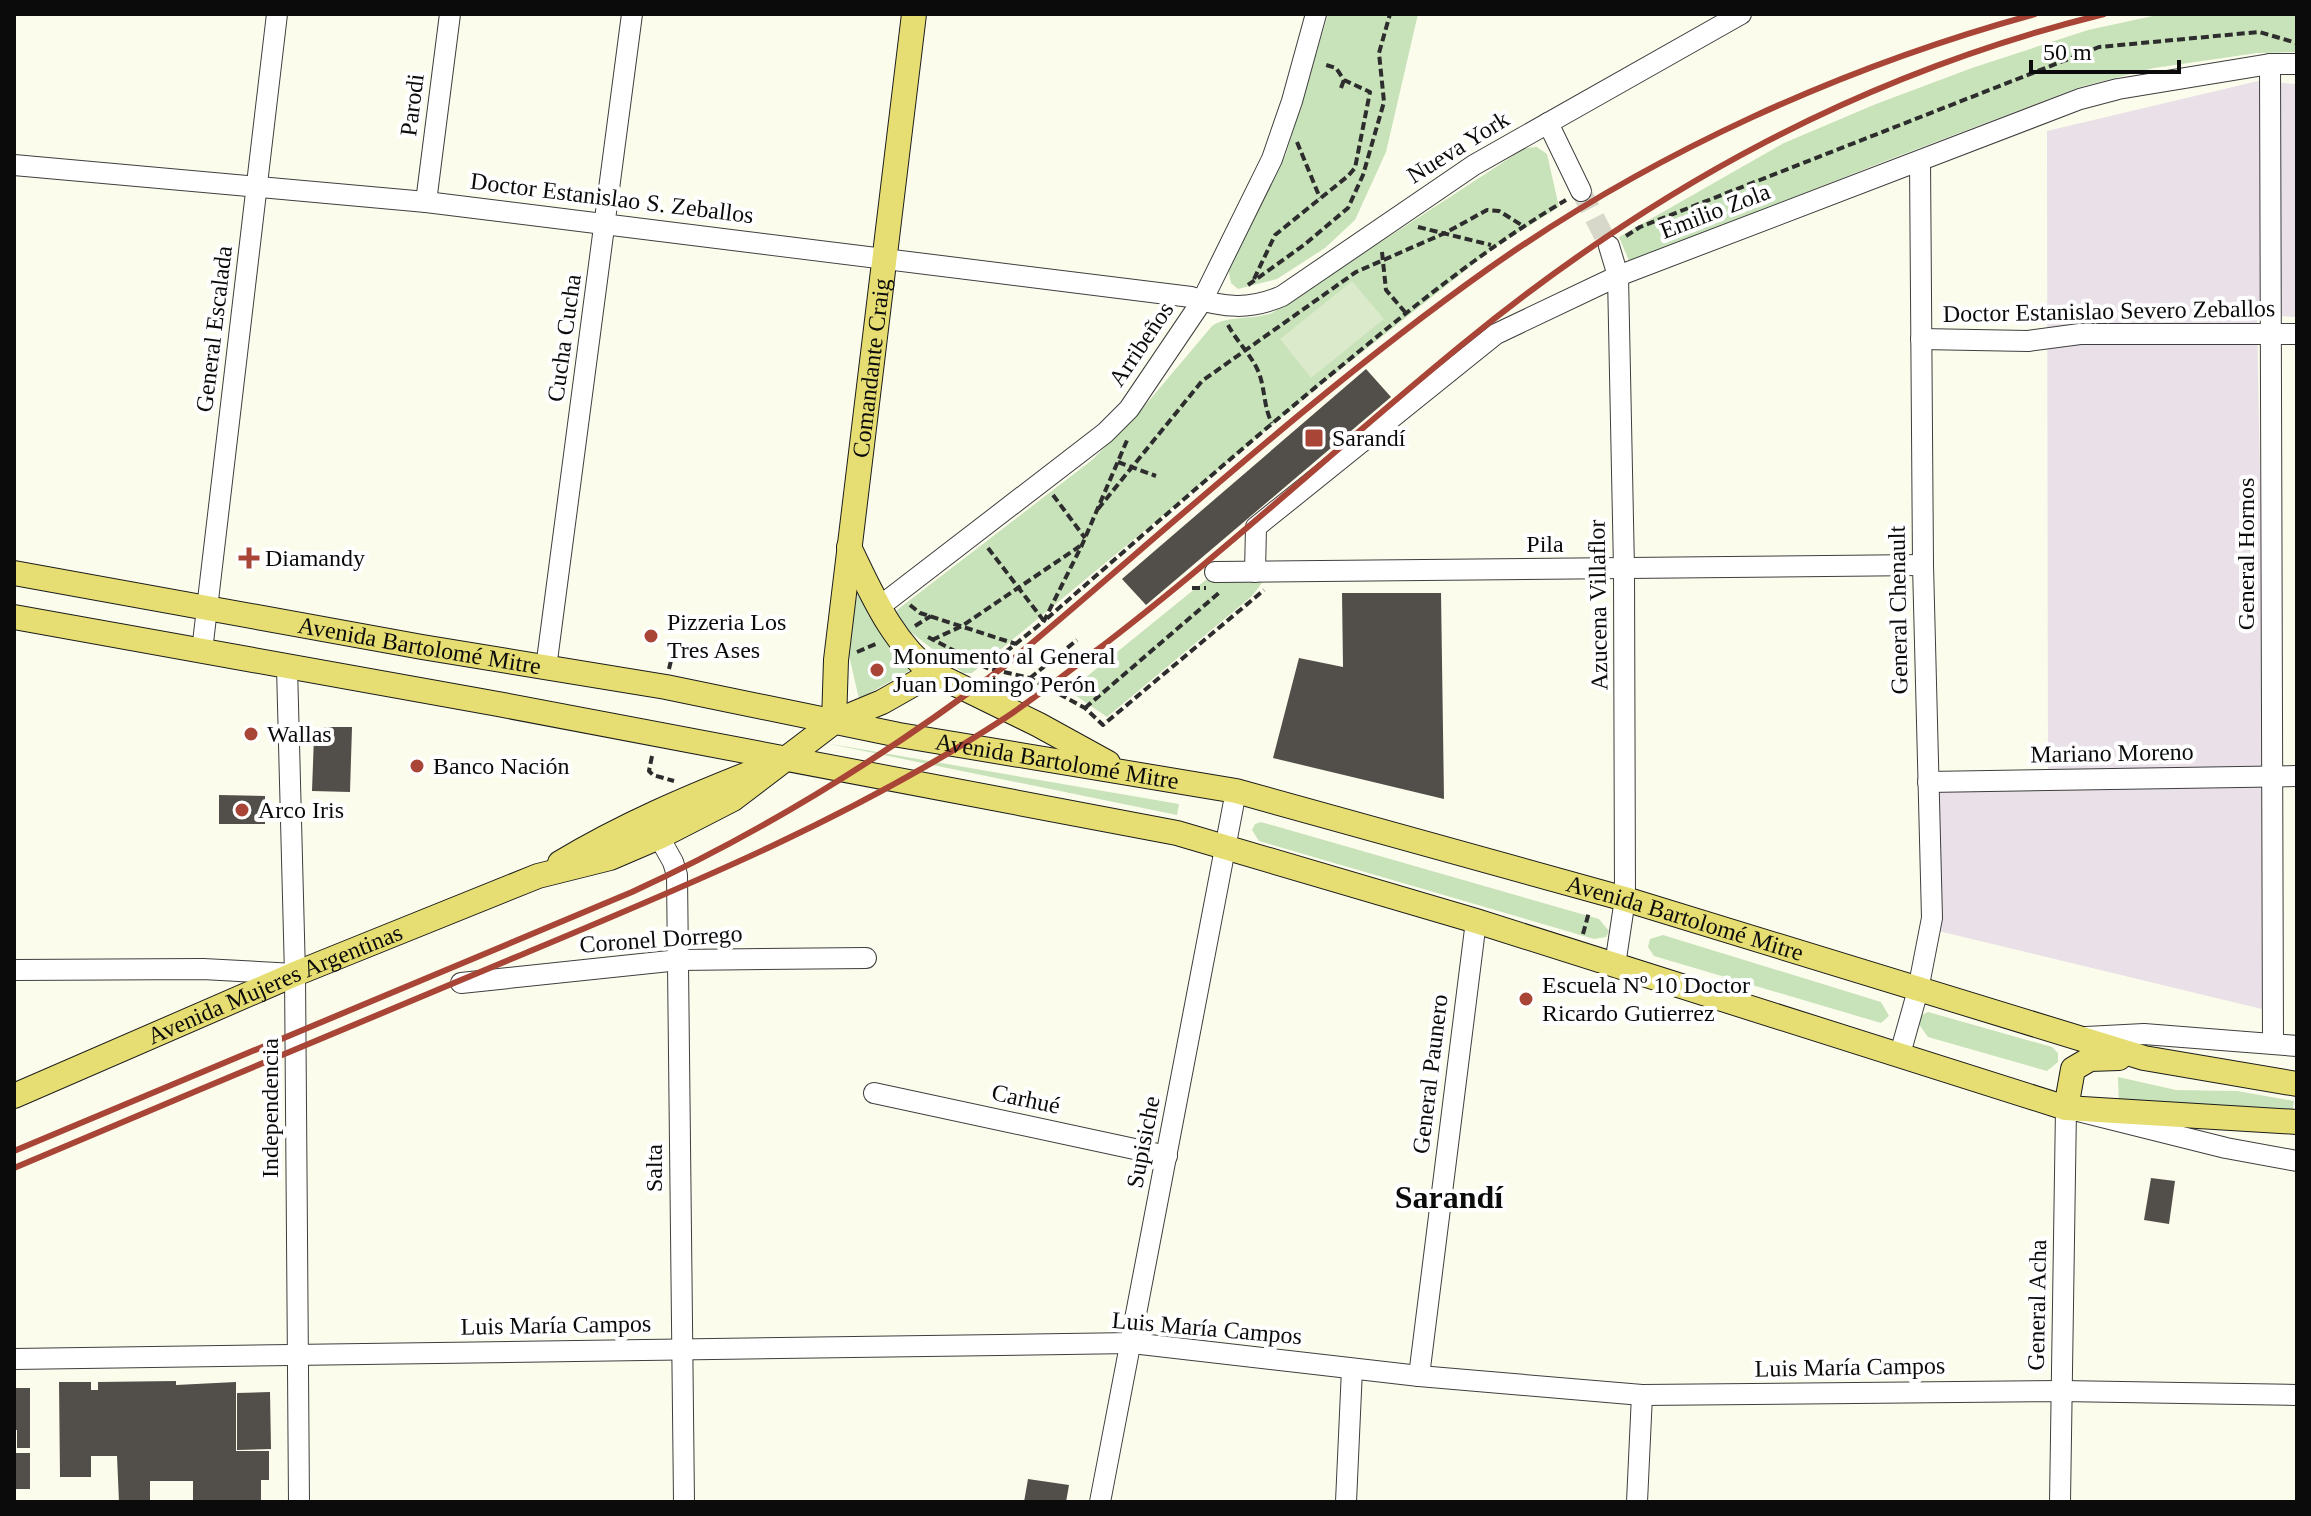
<svg xmlns="http://www.w3.org/2000/svg" width="2311" height="1516" font-family="Georgia,serif">
<style>
.industrial{fill:#e9e0e8}
.green{fill:#c8e2ba}
.pitch{fill:#daeacb}
.building{fill:#524e49}
.lines{fill:none;stroke-linecap:round;stroke-linejoin:round}
.minor-tunnel{stroke:#d8d8ca;stroke-width:20;stroke-dasharray:20 10;stroke-linecap:butt}
.minor-casing{stroke:#3e3e3e;stroke-width:22}
.major-casing{stroke:#1c1c1c;stroke-width:26}
.path{stroke:#2d2d2d;stroke-width:4;stroke-dasharray:8 4;stroke-linecap:butt}
.minor{stroke:#fff;stroke-width:20}
.major{stroke:#e6de72;stroke-width:24}
.rail{stroke:#a84536;stroke-width:6}
.poi-dot{fill:#a84536;stroke:#fff;stroke-width:3}
.labels{text-anchor:middle;stroke-width:8;stroke-linejoin:round;paint-order:stroke}
.street-label{font-size:24px;fill:#0b0b0b;stroke:#fff}
.poi-label{font-size:24px;fill:#0b0b0b;stroke:#fff;text-anchor:start}
.district-label{font-size:32px;font-weight:bold;fill:#0b0b0b;stroke:#fff}
</style>
<rect width="100%" height="100%" fill="#fcfcec"/>
<polygon class="industrial" points="2258,81 2297,84 2297,317 2257,315 2270,1011 1930,929 1932,788 2048,777 2047,131"/>
<g class="green">
<polygon points="1328,14 1418,14 1386,152 1355,220 1325,248 1277,279 1238,289 1231,283 1228,268 1286,154"/>
<polygon points="2162,14 2297,14 2297,52 2257,53 2154,68 2080,87 1880,163 1630,263 1619,237 1784,143 1876,104 1972,68 2088,30"/>
<path d="M1537 147 1547 154 1559 207 1495 247 1317 388 972 673H963L899 623 897 610 1092 460 1137 415 1212 326C1228 315 1254 320 1272 313L1525 148Z"/>
<polygon points="1207,579 1265,579 1252,596 1107,717 1069,691"/>
<polygon points="857,594 912,669 859,699 848,651"/>
<polygon points="825,743 1179,804 1177,815"/>
<polygon points="1261,822 1599,919 1609,931 1606,937 1594,939 1259,841 1252,830 1255,824"/>
<polygon points="1663,935 1881,1002 1889,1016 1881,1023 1654,956 1648,947 1650,939"/>
<polygon points="1928,1012 2052,1047 2058,1053 2058,1062 2047,1071 1928,1037 1918,1023 1922,1015"/>
<polygon points="2118,1077 2176,1090 2237,1091 2294,1101 2292,1114 2119,1108"/>
</g>
<polygon class="pitch" points="1352,281 1384,319 1311,378 1280,339"/>
<g class="building">
<polygon points="1366,369 1391,397 1146,605 1122,579"/>
<polygon points="1342,593 1441,593 1444,799 1273,758 1299,658 1343,667"/>
<polygon points="325,727 352,727 350,792 312,791 314,736"/>
<polygon points="219,795 265,796 265,824 219,824"/>
<polygon points="2151,1178 2175,1181 2169,1224 2144,1220"/>
<polygon points="176,1381 176,1385 236,1382 236,1451 269,1451 269,1480 261,1480 261,1502 193,1502 193,1481 150,1481 150,1502 119,1502 117,1456 91,1456 91,1477 60,1477 59,1382 91,1382 91,1390 98,1390 98,1382"/>
<polygon points="14,1388 30,1388 30,1448 17,1448 17,1430 14,1430"/>
<polygon points="270,1392 271,1449 237,1450 237,1393"/>
<rect x="14" y="1453" width="16" height="36"/>
<polygon points="1028,1479 1069,1485 1066,1502 1024,1502"/>
</g>
<g class="lines">
<polyline class="minor-tunnel" points="1581,191 1609,246"/>
<g class="minor-casing">
<g id="minor">
<polyline points="2270,64 2273,1043"/>
<polyline points="1548,123 1581,191"/>
<path d="M14 165 426 202 1191 297C1224 308 1250 310 1282 296L1474 165 1741 14"/>
<polyline points="426,202 450,14"/>
<polyline points="1609,246 1618,276 1624,569 1625,899 1615,965"/>
<polyline points="1921,339 2028,341 2080,334 2297,334"/>
<polyline points="1215,572 1923,565"/>
<polyline points="1255,572 1256,527 1496,334 1618,276 2080,99 2118,89 2270,64 2297,64"/>
<polyline points="879,607 1105,433 1129,409 1202,301 1272,159 1292,101 1316,14"/>
<polyline points="202,651 277,14"/>
<polyline points="287,667 295,974 299,1502"/>
<polyline points="546,668 632,14"/>
<polyline points="1928,782 2297,776"/>
<polyline points="659,837 673,862 677,875 684,1502"/>
<polyline points="14,970 203,969 295,974"/>
<polyline points="461,983 679,960 866,958"/>
<polyline points="2086,1037 2144,1034 2297,1046"/>
<polyline points="1900,1054 1918,990 1932,918 1923,565 1920,161"/>
<polyline points="874,1093 1167,1156"/>
<polyline points="14,1359 1132,1343 1419,1376 1642,1395 2061,1391 2297,1395"/>
<polyline points="1419,1376 1476,921"/>
<polyline points="1100,1502 1236,791"/>
<polyline points="1346,1502 1352,1369"/>
<polyline points="1637,1502 1642,1395"/>
<polyline points="2060,1502 2066,1108 2226,1148 2297,1161"/>
</g>
</g>
<g class="major-casing">
<g id="major">
<path d="M849 547C871 592 892 643 933 673L1039 725 1108 763"/>
<path id="s1" d="M14 573 422 647 666 687 899 735 1236 791 1625 899 2144 1058 2297 1084"/>
<polyline points="14,617 498,704 1177,833 1476,921 2066,1108 2297,1122"/>
<path id="s2" d="M834 722 836 660 914 14"/>
<path d="M560 863C623 825 689 797 758 770"/>
<path id="s3" d="M14 1096 295 974 538 876 610 858 659 837 733 799 834 722 882 702 933 673"/>
<polyline points="2066,1108 2073,1069 2090,1059 2119,1058"/>
</g>
</g>
<g class="path">
<polyline points="1341,88 1344,80"/>
<polyline points="1297,142 1320,198"/>
<polyline points="1418,227 1491,245"/>
<polyline points="1626,236 1640,227 2099,47 2259,32 2297,43"/>
<polyline points="1382,252 1386,290 1405,312"/>
<polyline points="1254,279 1275,235 1348,176 1355,168 1370,92 1344,80 1336,68 1323,64"/>
<polyline points="1248,285 1304,245 1348,208 1363,175 1384,102 1379,53 1390,14"/>
<path d="M1228 325C1237 342 1251 354 1259 373 1265 389 1264 409 1272 423"/>
<polyline points="1118,462 1156,476"/>
<polyline points="1053,495 1085,538"/>
<polyline points="1098,509 1202,381 1356,272 1445,233 1487,210 1499,211 1523,226"/>
<path d="M988 548 1044 621C1142 536 1240 449 1340 367 1413 307 1485 248 1566 200"/>
<polyline points="1192,588 1206,588"/>
<polyline points="910,605 920,613 1016,644"/>
<polyline points="915,626 931,616"/>
<polyline points="928,637 987,668 1030,678 1085,708 1103,725 1264,590"/>
<polyline points="932,640 962,626 1080,546"/>
<polyline points="857,652 878,643"/>
<polyline points="987,667 1044,621 1082,545 1128,438"/>
<polyline points="669,669 673,652"/>
<polyline points="1030,678 1077,640"/>
<polyline points="1085,708 1220,592"/>
<polyline points="652,756 649,771 653,775 674,781"/>
<polyline points="1583,934 1589,912"/>
</g>
<use href="#minor" class="minor"/>
<use href="#major" class="major"/>
<g class="rail">
<path d="M14 1151 632 892C765 831 890 753 1006 665 1165 531 1319 389 1488 269 1652 153 1842 67 2035 14"/>
<path d="M14 1168C181 1097 349 1027 516 957 684 887 852 818 1005 718 1035 698 1064 675 1093 653 1221 556 1339 445 1464 343 1656 186 1862 74 2104 14"/>
</g>
</g>
<g class="poi-dot">
<rect x="1304" y="428" width="20" height="20" rx="4"/>
<path d="M245 546h8v8h8v8h-8v8h-8v-8h-8v-8h8z"/>
<circle cx="651" cy="636" r="8"/>
<circle cx="877" cy="670" r="8"/>
<circle cx="251" cy="734" r="8"/>
<circle cx="417" cy="766" r="8"/>
<circle cx="242" cy="810" r="8"/>
<circle cx="1526" cy="999" r="8"/>
</g>
<g class="labels">
<g class="street-label">
<text transform="translate(412 105) rotate(-83)" y="8">Parodi</text>
<text transform="translate(1458 147) rotate(-32)" y="8">Nueva York</text>
<text transform="translate(612 198) rotate(7)" y="8">Doctor Estanislao S. Zeballos</text>
<text transform="translate(1715 211) rotate(-21)" y="8">Emilio Zola</text>
<text transform="translate(2109 311) rotate(-1)" y="8">Doctor Estanislao Severo Zeballos</text>
<text transform="translate(214 329) rotate(-83)" y="8">General Escalada</text>
<text transform="translate(564 338) rotate(-82)" y="8">Cucha Cucha</text>
<text transform="translate(1141 344) rotate(-56)" y="8">Arribeños</text>
<text dy="8" stroke="none"><textPath href="#s2" startOffset="356">Comandante Craig</textPath></text>
<text x="1545" y="552">Pila</text>
<text transform="translate(2246 554) rotate(-90)" y="8">General Hornos</text>
<text transform="translate(1598 605) rotate(-91)" y="8">Azucena Villaflor</text>
<text transform="translate(1898 610) rotate(-91)" y="8">General Chenault</text>
<text dy="8" stroke="none"><textPath href="#s1" startOffset="412">Avenida Bartolomé Mitre</textPath></text>
<text transform="translate(2112 753) rotate(-1)" y="8">Mariano Moreno</text>
<text dy="8" stroke="none"><textPath href="#s1" startOffset="1060">Avenida Bartolomé Mitre</textPath></text>
<text dy="8" stroke="none"><textPath href="#s1" startOffset="1708">Avenida Bartolomé Mitre</textPath></text>
<text transform="translate(661 939) rotate(-4)" y="8">Coronel Dorrego</text>
<text dy="8" stroke="none"><textPath href="#s3" startOffset="284">Avenida Mujeres Argentinas</textPath></text>
<text transform="translate(1430 1074) rotate(-83)" y="8">General Paunero</text>
<text transform="translate(1026 1099) rotate(12)" y="8">Carhué</text>
<text transform="translate(270 1108) rotate(-90)" y="8">Independencia</text>
<text transform="translate(1143 1142) rotate(-79)" y="8">Supisiche</text>
<text transform="translate(654 1168) rotate(-90)" y="8">Salta</text>
<text transform="translate(2037 1305) rotate(-89)" y="8">General Acha</text>
<text transform="translate(556 1325) rotate(-1)" y="8">Luis María Campos</text>
<text transform="translate(1207 1328) rotate(5)" y="8">Luis María Campos</text>
<text transform="translate(1850 1367) rotate(-1)" y="8">Luis María Campos</text>
</g>
<g class="poi-label">
<text x="1332" y="446">Sarandí</text>
<text x="265" y="566">Diamandy</text>
<text x="667" y="630">Pizzeria Los<tspan x="667" dy="28">Tres Ases</tspan></text>
<text x="893" y="664">Monumento al General<tspan x="893" dy="28">Juan Domingo Perón</tspan></text>
<text x="267" y="742">Wallas</text>
<text x="433" y="774">Banco Nación</text>
<text x="258" y="818">Arco Iris</text>
<text x="1542" y="993">Escuela Nº 10 Doctor<tspan x="1542" dy="28">Ricardo Gutierrez</tspan></text>
</g>
<g class="district-label">
<text x="1449" y="1208">Sarandí</text>
</g>
</g>
<rect width="2311" height="1516" fill="none" stroke="#0b0b0b" stroke-width="32"/>
<path d="M2031 60v12h148v-12" fill="none" stroke="#0b0b0b" stroke-width="4"/>
<text x="2043" y="60" font-size="24" fill="#0b0b0b" stroke="#ffffff" stroke-width="6" paint-order="stroke">50 m</text>
</svg>
